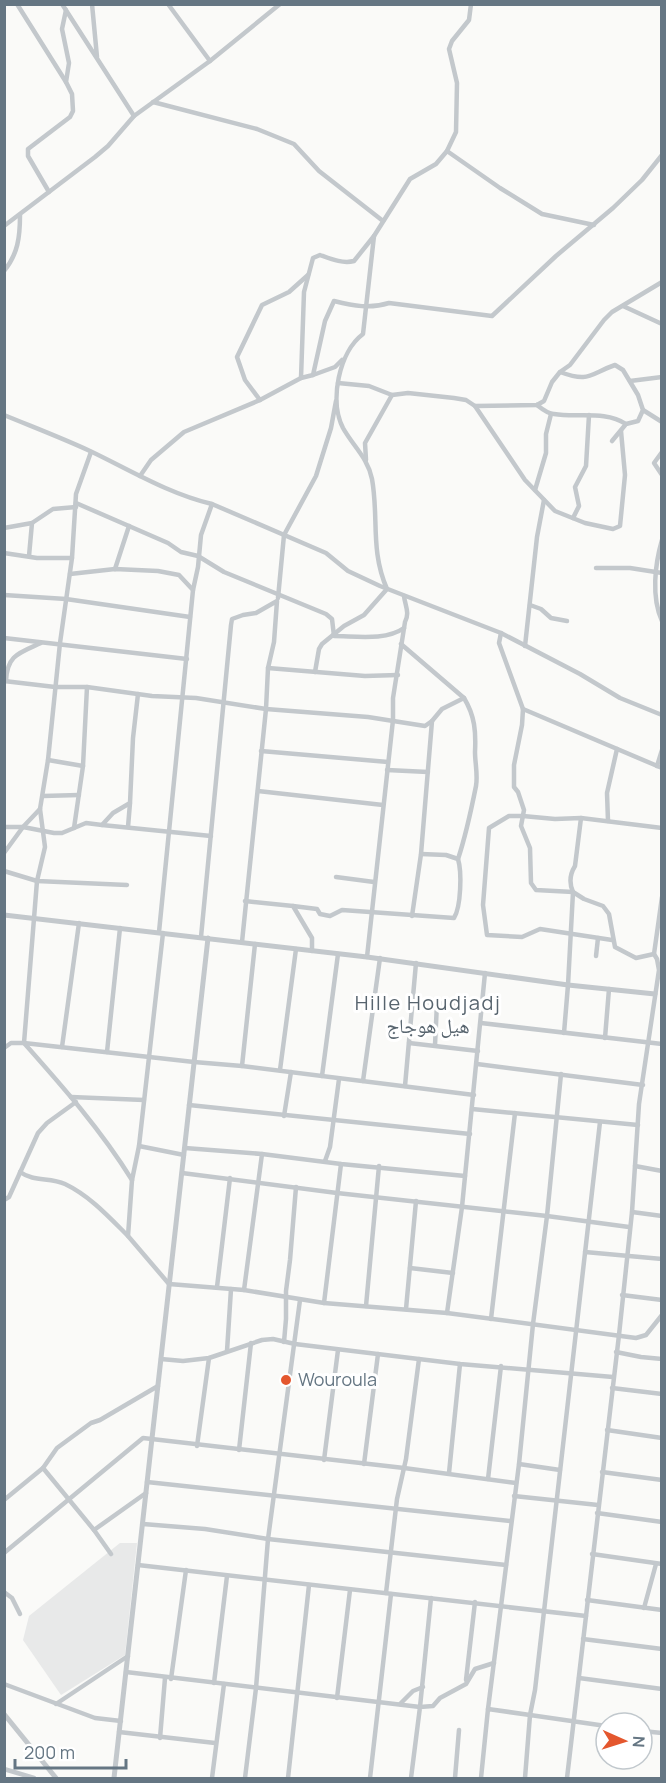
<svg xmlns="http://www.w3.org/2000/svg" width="666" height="1783" font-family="Manrope,'Noto Naskh Arabic',sans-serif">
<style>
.built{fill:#e8e9e9}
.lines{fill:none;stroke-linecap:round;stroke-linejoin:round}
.minor{stroke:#c3c8cc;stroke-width:4.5}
.tertiary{stroke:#c3c8cc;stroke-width:5}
.poi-dot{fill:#e4572e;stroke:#fff;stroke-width:2}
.labels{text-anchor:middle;stroke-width:6;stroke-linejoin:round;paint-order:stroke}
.poi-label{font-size:18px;fill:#657683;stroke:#fff;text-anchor:start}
.neighbourhood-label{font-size:20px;letter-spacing:1.5px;fill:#57646e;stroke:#fff}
</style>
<rect width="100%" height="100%" fill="#fafaf8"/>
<polygon class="built" points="120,1543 137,1543 125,1655 61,1695 23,1640 29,1616"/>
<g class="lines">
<g class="minor">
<polyline points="17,4 66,82"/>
<polyline points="62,4 134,116"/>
<polyline points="92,4 97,57"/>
<polyline points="168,4 210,61"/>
<polyline points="153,102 257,129 294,144 319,171 383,221"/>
<polyline points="447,151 500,188 542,214 594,225"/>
<polyline points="49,192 28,156 28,149 70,117 73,111 72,94 66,82 69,63 62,29 66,10"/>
<polyline points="4,226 95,157 108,146 134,116 210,61 280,4"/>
<path d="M4 271C18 254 20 237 20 215"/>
<polyline points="623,306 662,324"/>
<path d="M560 372C590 383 589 374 615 365L623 370 638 395 643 410 638 421 626 424 612 441"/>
<polyline points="313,375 335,367 342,360"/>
<path d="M301 378 304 292 313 258 320 255C331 259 343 264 354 261L374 236"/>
<polyline points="630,381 662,377"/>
<polyline points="338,383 369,386 392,395 408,393 454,398 466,400 475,406 537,405 544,401 552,382 560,372 570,365 604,320 612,312 662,282"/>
<polyline points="260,400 245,380 237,357 262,305 289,292 308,275"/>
<path d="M537 405C542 409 548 414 554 414 577 418 605 410 626 424"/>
<polyline points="475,406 525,480 555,511 585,523 613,529 620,526 625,475 621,431"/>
<polyline points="643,410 662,422"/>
<path d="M4 415C33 427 62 438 90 451 130 470 169 494 212 504L326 553 348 571 380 586 501 633 580 674 620 698 662 715"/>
<path d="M91 452 76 494 72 558 60 643 48 760 40 809 45 847 37 881 24 1043C63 1087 101 1130 132 1180"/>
<polyline points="662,452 654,463 662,475"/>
<polyline points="366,460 365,443 392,395"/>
<path d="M140 476 151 460 184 432 260 400 301 378 313 375 325 321 334 301C354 306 370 309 389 303L492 316 556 256 613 208 642 180 662 155"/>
<polyline points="535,490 546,453 546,434 551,414"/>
<path d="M76 503 168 543 181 552 198 556 224 572 326 614 332 619 334 636C355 636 386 641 404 628"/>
<polyline points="573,518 579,506 575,487 586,466 589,415"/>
<polyline points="4,528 32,523 53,509 76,507"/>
<path d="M662 540C655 564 651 597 662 621"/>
<polyline points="4,553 37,558 72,558"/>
<polyline points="29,556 32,523"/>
<polyline points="596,568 630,568 662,573"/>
<polyline points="115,569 129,526"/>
<polyline points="70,574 115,569 158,571 179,575 193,590 159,932"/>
<polyline points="193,590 198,567 201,535 212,504"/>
<polyline points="4,595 66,599 190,617"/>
<polyline points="278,598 284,535 316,476 331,428 336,401"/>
<polyline points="530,605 541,609 551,618 567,621"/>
<polyline points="501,633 499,643 523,709 522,725 514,765 514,787 518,792 524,810 521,826 530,848 531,883 536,890 573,892 584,899 603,906 609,914 615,947 636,958 654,954"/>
<polyline points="4,638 187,659"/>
<path d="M401 644 464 698C475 716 476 732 475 752 475 763 478 775 476 786 471 811 466 835 458 859"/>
<polyline points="525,646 537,537 544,500"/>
<polyline points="268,668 365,676 398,675"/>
<path d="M315 672 319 649 322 644 344 626 364 615 387 589C370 550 379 518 372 479 368 458 353 446 343 428 329 401 339 352 363 334L374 236 410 179 436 164 447 151 456 132 457 83 449 49 452 41 469 20 471 4"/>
<polyline points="4,681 55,687 87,687 152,696 196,698 266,709 368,717 425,726 432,721 442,709 464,698"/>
<path d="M6 681C7 655 19 653 41 643"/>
<polyline points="523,709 662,768"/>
<polyline points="261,751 388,762"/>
<polyline points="48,760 83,766"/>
<polyline points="657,766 662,750"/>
<polyline points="387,770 428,772"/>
<polyline points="258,791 383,805"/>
<polyline points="43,796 79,795"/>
<polyline points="608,821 607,793 617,749"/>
<polyline points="102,825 211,836"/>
<polyline points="4,827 23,827 54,833 62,833 86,823 102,825 113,813 130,803 133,738 138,694"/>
<polyline points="128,827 130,803"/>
<polyline points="74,828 83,766 87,687"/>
<polyline points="4,853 23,827 40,809"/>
<polyline points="4,871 37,881 127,885"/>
<polyline points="336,877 374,882"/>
<polyline points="245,901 293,906 312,938 312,951"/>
<path d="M293 906 317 909 320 914 330 916 342 910 454 918C461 907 462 872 458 859L446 855 421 854"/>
<polyline points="412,916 421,854 432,721"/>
<polyline points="163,933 139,1146 132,1180 128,1236 169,1284 244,1290 324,1303 447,1313 636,1338 646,1335 662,1315"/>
<polyline points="201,937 231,625 232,619 243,615 256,613 277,601 274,642 268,668 266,709 242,942"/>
<polyline points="612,940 540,929 522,937 487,935 483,905 489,828 509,816 523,816 555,819 581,818 662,828"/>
<polyline points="596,956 598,938"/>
<path d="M367 957 393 720V698L405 622C410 613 405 605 404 596"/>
<polyline points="413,1001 483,1007"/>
<polyline points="481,1023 662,1044"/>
<path d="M564 1033 568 985 573 892C569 883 570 874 575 866L581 818"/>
<polyline points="605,1038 609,989"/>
<polyline points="409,1043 478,1051"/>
<polyline points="435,1045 437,1003"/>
<polyline points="62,1047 79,923"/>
<polyline points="4,1048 11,1043 24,1043 194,1062 242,1066 474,1095"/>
<polyline points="107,1052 120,928"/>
<polyline points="477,1064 643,1085"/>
<polyline points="242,1066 255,944"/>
<polyline points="280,1070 296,949"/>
<polyline points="322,1076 338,954"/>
<polyline points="363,1081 380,958"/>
<polyline points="405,1086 416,963"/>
<polyline points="71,1097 144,1100"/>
<polyline points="189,1105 470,1134"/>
<polyline points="472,1109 638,1125"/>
<polyline points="284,1116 291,1072"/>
<polyline points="139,1146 184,1155"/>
<polyline points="185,1148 262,1154 341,1164 465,1176"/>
<polyline points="325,1161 330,1147 339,1079"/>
<polyline points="635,1166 662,1171"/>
<path d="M20 1172C34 1182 50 1177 65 1184 90 1196 109 1217 128 1236"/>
<polyline points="182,1173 337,1193 547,1216 629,1227"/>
<polyline points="4,1200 9,1197 38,1133 47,1123 76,1102"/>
<polyline points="632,1212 662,1216"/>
<polyline points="585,1252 662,1259"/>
<polyline points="410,1268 453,1273"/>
<polyline points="217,1287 230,1178"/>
<polyline points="244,1290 262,1154"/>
<polyline points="622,1295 662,1300"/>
<polyline points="324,1303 341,1164"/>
<polyline points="366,1306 379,1166"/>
<polyline points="406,1309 416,1201"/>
<polyline points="447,1313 462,1207 485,973"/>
<polyline points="491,1319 515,1113"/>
<polyline points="284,1342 286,1319 286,1291 290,1260 296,1187"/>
<polyline points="227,1351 231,1289"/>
<polyline points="616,1352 641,1357 662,1359"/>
<polyline points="161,1359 183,1361 209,1358 262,1340 273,1339 295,1344 460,1364 613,1377"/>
<polyline points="612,1388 662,1394"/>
<polyline points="607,1430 662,1438"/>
<polyline points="197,1446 209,1358"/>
<polyline points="239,1450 251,1343"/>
<polyline points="324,1460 338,1350"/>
<polyline points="364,1464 378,1354"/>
<polyline points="519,1464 560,1470"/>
<polyline points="43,1468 94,1530 111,1554"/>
<polyline points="602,1472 662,1480"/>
<polyline points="449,1473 460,1364"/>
<polyline points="488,1479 501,1366"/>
<polyline points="147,1482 511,1521"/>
<polyline points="514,1496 598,1505"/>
<polyline points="4,1500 43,1468 57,1448 91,1423 100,1420 158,1386"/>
<polyline points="597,1513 662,1522"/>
<polyline points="143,1524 205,1529 268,1539 506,1565"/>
<polyline points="94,1530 146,1493"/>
<polyline points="4,1553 143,1438 404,1468 516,1483"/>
<polyline points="592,1554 662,1564"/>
<polyline points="138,1565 586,1616"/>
<polyline points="4,1592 12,1598 20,1614"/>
<polyline points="386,1593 397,1499 406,1459 419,1359"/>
<polyline points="587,1600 662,1610"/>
<polyline points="644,1608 656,1564"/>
<polyline points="583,1639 662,1649"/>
<polyline points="126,1672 420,1707 431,1598"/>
<polyline points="579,1678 662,1689"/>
<polyline points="171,1679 186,1570"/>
<polyline points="466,1680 475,1602"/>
<polyline points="214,1683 227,1576"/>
<polyline points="4,1684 95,1718 121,1721"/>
<polyline points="337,1698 350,1590"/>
<polyline points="56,1704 128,1656"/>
<polyline points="400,1704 413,1691 423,1687"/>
<polyline points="488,1709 519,1464 533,1324 547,1216 561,1074"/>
<polyline points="642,1731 662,1733"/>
<polyline points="119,1732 215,1743"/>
<polyline points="160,1738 165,1678"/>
<polyline points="4,1769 34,1778"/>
<polyline points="212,1778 224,1684"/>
<polyline points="245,1778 256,1688 268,1539 300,1300"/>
<polyline points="288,1778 309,1585"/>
<polyline points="370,1778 391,1594"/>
<polyline points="411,1778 420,1707 433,1706 440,1698 466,1684 475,1669 494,1663"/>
<polyline points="455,1778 459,1730"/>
<polyline points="481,1778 488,1709 530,1715 535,1690 600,1122"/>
<polyline points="525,1778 530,1715 606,1726"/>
<polyline points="567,1778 619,1335 632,1212 639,1104 659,970 657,959 654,954 662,897"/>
</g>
<g class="tertiary">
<polyline points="4,915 367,957 568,985 655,994"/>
<polyline points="4,1714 56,1778"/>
<polyline points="114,1778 208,938"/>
</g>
</g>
<circle class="poi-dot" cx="286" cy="1380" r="6"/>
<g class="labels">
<g class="poi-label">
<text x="298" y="1386">Wouroula</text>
</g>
<g class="neighbourhood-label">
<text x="428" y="1010">Hille Houdjadj<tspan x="428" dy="23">هيل هوجاج</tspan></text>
</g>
</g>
<rect width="666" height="1783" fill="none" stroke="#657683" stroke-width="12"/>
<g transform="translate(624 1741) rotate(93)"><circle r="28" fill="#ffffff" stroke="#c1c8cd" stroke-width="1.5"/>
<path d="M0-4.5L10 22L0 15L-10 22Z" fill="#e4572e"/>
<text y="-9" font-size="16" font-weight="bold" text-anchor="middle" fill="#657683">N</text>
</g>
<path d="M15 1759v9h111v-9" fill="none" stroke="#657683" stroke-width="3"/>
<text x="24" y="1759" font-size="18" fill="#657683" stroke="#ffffff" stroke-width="4.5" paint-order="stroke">200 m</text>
</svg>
